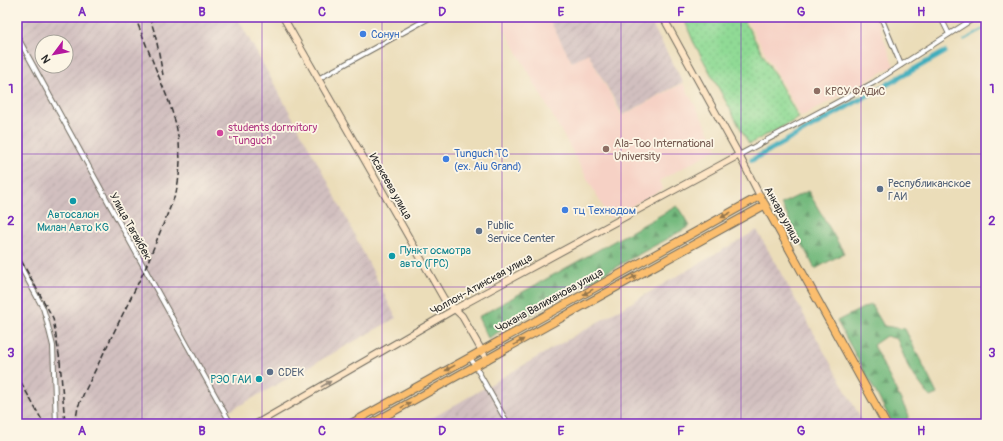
<svg xmlns="http://www.w3.org/2000/svg" width="1003" height="441" font-family="Pangolin,sans-serif">
<style>
.built{fill:#f6d1c5}
.industrial{fill:url(#industrial-furrows);fill-rule:evenodd}
.grass{fill:url(#grass-dots);stroke:#5e8260}
.forest{fill:url(#forest-firs);stroke:#507254}
.lines{fill:none;stroke-linecap:round;stroke-linejoin:round}
.stream{stroke:#3fadbc;stroke-width:1.5}
.canal{stroke:#3fadbc;stroke-width:5}
.street-casing{stroke:#6e695d;stroke-width:6}
.secondary-casing{stroke:#6e695d;stroke-width:8}
.primary-casing{stroke:#6e695d;stroke-width:9}
.street{stroke:#fff;stroke-width:4}
.secondary{stroke:#fde5c5;stroke-width:6}
.primary{stroke:#fbbe6e;stroke-width:7}
.rail{stroke:#2b2b2b;stroke-width:1.5;stroke-dasharray:6 3;stroke-linecap:butt}
.oneway{fill:#93744c}
.oneway2{fill:#948878}
.grid{fill:none;stroke:#7b2cbf;stroke-width:1;stroke-opacity:0.55}
.shop-dot{fill:#3f7fe0;stroke:#fcf5e5;stroke-width:1.5}
.education-dot{fill:#8d6e63;stroke:#fcf5e5;stroke-width:1.5}
.hotel-dot{fill:#d1479c;stroke:#fcf5e5;stroke-width:1.5}
.service-dot{fill:#5c6f8a;stroke:#fcf5e5;stroke-width:1.5}
.culture-dot{fill:#0f9aa8;stroke:#fcf5e5;stroke-width:1.5}
.labels{text-anchor:middle;stroke-width:3.5;stroke-linejoin:round;paint-order:stroke}
.shop-label{font-size:11px;fill:#366cbe;stroke:#fcf5e5;text-anchor:start}
.education-label{font-size:11px;fill:#785e54;stroke:#fcf5e5;text-anchor:start}
.hotel-label{font-size:11px;fill:#b23c85;stroke:#fcf5e5;text-anchor:start}
.service-label{font-size:11px;fill:#4e5e75;stroke:#fcf5e5;text-anchor:start}
.street-label{font-size:11px;fill:#2b2b2b;stroke:#fcf5e5}
.culture-label{font-size:11px;fill:#0d838f;stroke:#fcf5e5}
.neatline{fill:none;stroke:#7b2cbf;stroke-width:1.5}
.grid-label{font-size:13px;text-anchor:middle;font-weight:bold;fill:#7b2cbf}
</style>
<defs>
<pattern id="industrial-furrows" width="10" height="10" patternUnits="userSpaceOnUse"><rect width="10" height="10" fill="#d1bfbf"/><path d="M-1 1l2-2M0 10L10 0M9 11l2-2" fill="none" stroke="#b4a4a4"/></pattern>
<pattern id="grass-dots" width="8" height="8" patternUnits="userSpaceOnUse"><rect width="8" height="8" fill="#90da95"/><path d="M2 2h.1M6 6h.1" fill="none" stroke="#7cbb81" stroke-width="1.8" stroke-linecap="round"/></pattern>
<pattern id="forest-firs" width="22" height="20" patternUnits="userSpaceOnUse"><rect width="22" height="20" fill="#74ba7e"/><path d="M5 1l3.5 6h-7zM16 11l3.5 6h-7z" fill="#5f9767"/></pattern>
</defs>
<rect width="100%" height="100%" fill="#fcf5e5"/>
<filter id="ink" filterUnits="userSpaceOnUse"><feTurbulence type="fractalNoise" baseFrequency=".025" numOctaves="2"/><feDisplacementMap in="SourceGraphic" scale="8" xChannelSelector="R" yChannelSelector="G"/><feConvolveMatrix kernelMatrix="1 2 1 2 8 2 1 2 1" color-interpolation-filters="sRGB"/></filter>
<filter id="wash" filterUnits="userSpaceOnUse"><feTurbulence type="fractalNoise" baseFrequency=".012" numOctaves="4" result="noise"/><feDisplacementMap in="SourceGraphic" scale="16" xChannelSelector="R" yChannelSelector="G"/><feGaussianBlur stdDeviation="0.9" result="paint"/><feColorMatrix in="noise" values="0 0 0 0 0 0 0 0 0 0 0 0 0 0 0 0 0 1.4 0 .05"/><feComposite in="paint" operator="in"/></filter>
<g filter="url(#wash)">
<rect width="100%" height="100%" fill="#ebddb9"/>
<g class="built">
<polygon points="498,17 548,17 572,62 588,53 622,116 683,83 718,148 659,181 663,189 609,218"/>
<polygon points="745,17 876,17 894,66 801,117"/>
</g>
<g class="industrial">
<path d="M17 17H237L327 180 396 318 219 417 223 424H17ZM42 42H66V66H42Z"/>
<polygon points="548,17 648,17 683,82 623,115 588,53 572,62"/>
<polygon points="757,230 864,424 422,424"/>
</g>
<polygon class="grass" points="690,17 742,17 799,118 749,144 693,41 685,21"/>
<g class="forest">
<polygon points="808,191 844,253 815,269 781,204"/>
<polygon points="677,206 690,226 488,338 478,317"/>
<polygon points="871,304 884,326 905,329 937,394 930,397 909,369 897,339 886,336 873,345 909,416 904,424 893,424 837,321"/>
</g>
<g class="lines">
<g class="stream">
<polyline points="984,22 986,20"/>
<polyline points="964,40 986,28"/>
</g>
<polyline class="canal" points="752,160 945,52"/>
</g>
</g>
<g filter="url(#ink)">
<g class="lines">
<g class="street-casing">
<g id="street">
<polyline points="881,17 901,65"/>
<polyline points="942,17 943,22 949,34"/>
<polyline points="17,36 145,269 231,424"/>
<polyline points="986,52 986,53"/>
<polyline points="318,79 431,17"/>
<polyline points="739,155 873,83 976,17"/>
<polyline points="17,260 43,308 46,318 53,346 56,424"/>
<polyline points="470,357 508,424"/>
</g>
</g>
<g class="secondary-casing">
<g id="secondary">
<polyline points="283,17 444,299 462,316 487,360"/>
<polyline points="663,17 739,155 760,196"/>
<polyline points="256,424 455,309 739,155"/>
</g>
</g>
<g class="primary-casing">
<g id="primary">
<polyline points="350,424 760,196 886,424"/>
<polyline points="371,424 606,293 765,205"/>
</g>
</g>
<use href="#street" class="street"/>
<use href="#secondary" class="secondary"/>
<use href="#primary" class="primary"/>
<g class="rail">
<path d="M149 17C157 35 159 56 163 75"/>
<polyline points="17,253 53,318 60,361 65,424"/>
<polyline points="17,375 44,424"/>
<polyline points="75,424 78,407 84,393 145,269 176,193 179,177 180,161 179,142 176,124 169,102 135,17"/>
</g>
</g>
<defs><path id="oneway-solid" d="M-6-.8H1V-3.2L6.5 0L1 3.2V.8H-6Z"/></defs>
<g class="oneway">
<use href="#oneway-solid" transform="translate(726 215) rotate(151)"/>
<use href="#oneway-solid" transform="translate(632 278) rotate(-29)"/>
<use href="#oneway-solid" transform="translate(588 292) rotate(151)"/>
<use href="#oneway-solid" transform="translate(519 342) rotate(-30)"/>
<use href="#oneway-solid" transform="translate(450 368) rotate(151)"/>
<use href="#oneway-solid" transform="translate(406 405) rotate(-29)"/>
</g>
<use class="oneway2" href="#oneway-solid" transform="translate(326 384) rotate(-30)"/>
</g>
<path class="grid" d="M142 17V424M262 17V424M382 17V424M502 17V424M621 17V424M741 17V424M861 17V424M17 154H986M17 287H986"/>
<g class="shop-dot">
<circle cx="363" cy="34" r="4"/>
<circle cx="446" cy="159" r="4"/>
<circle cx="565" cy="210" r="4"/>
</g>
<g class="education-dot">
<circle cx="817" cy="91" r="4"/>
<circle cx="606" cy="149" r="4"/>
</g>
<circle class="hotel-dot" cx="220" cy="133" r="4"/>
<g class="service-dot">
<circle cx="880" cy="189" r="4"/>
<circle cx="479" cy="231" r="4"/>
<circle cx="270" cy="372" r="4"/>
</g>
<g class="culture-dot">
<circle cx="73" cy="201" r="4"/>
<circle cx="392" cy="256" r="4"/>
<circle cx="259" cy="379" r="4"/>
</g>
<g class="labels">
<g class="shop-label">
<text x="371" y="38">Сонун</text>
<text x="454" y="157">Tunguch TC<tspan x="454" dy="13">(ex. Aiu Grand)</tspan></text>
<text x="573" y="214">тц Технодом</text>
</g>
<g class="education-label">
<text x="825" y="95">КРСУ ФАДиС</text>
<text x="614" y="147">Ala-Too International<tspan x="614" dy="13">University</tspan></text>
</g>
<g class="hotel-label">
<text x="228" y="131">students dormitory<tspan x="228" dy="13">"Tunguch"</tspan></text>
</g>
<g class="service-label">
<text x="888" y="187">Республиканское<tspan x="888" dy="13">ГАИ</tspan></text>
<text x="487" y="229">Public<tspan x="487" dy="13">Service Center</tspan></text>
<text x="278" y="376">CDEK</text>
</g>
<g class="street-label">
<text transform="translate(391 186) rotate(60)" y="4">Исакеева улица</text>
<text transform="translate(783 215) rotate(61)" y="4">Анкара улица</text>
<text transform="translate(131 226) rotate(61)" y="4">Улица Тагайбек</text>
<text transform="translate(481 284) rotate(-29)" y="4">Чолпон-Атинская улица</text>
<text transform="translate(549 300) rotate(-29)" y="4">Чокана Валиханова улица</text>
</g>
<g class="culture-label">
<text x="73" y="218">Автосалон<tspan x="73" dy="13">Милан Авто KG</tspan></text>
<text x="400" y="254" text-anchor="start">Пункт осмотра<tspan x="400" dy="13">авто (ГРС)</tspan></text>
<text x="251" y="383" text-anchor="end">РЭО ГАИ</text>
</g>
</g>
<rect width="1003" height="441" fill="none" stroke="#fcf5e5" stroke-width="44"/>
<g transform="translate(54 54) rotate(238)"><circle r="19" fill="#fcf5e5" stroke="#a8a49b"/>
<path d="M0-3L7 15L0 10L-7 15Z" fill="#b5179e"/>
<text y="-6" font-size="11" font-weight="bold" text-anchor="middle" fill="#2b2b2b">N</text>
</g>
<rect x="22" y="22" width="959" height="397" class="neatline"/>
<g class="grid-label">
<text x="82" y="16">A</text>
<text x="202" y="16">B</text>
<text x="322" y="16">C</text>
<text x="442" y="16">D</text>
<text x="561" y="16">E</text>
<text x="681" y="16">F</text>
<text x="801" y="16">G</text>
<text x="921" y="16">H</text>
<text x="11" y="93">1</text>
<text x="992" y="93">1</text>
<text x="11" y="225">2</text>
<text x="992" y="225">2</text>
<text x="11" y="357">3</text>
<text x="992" y="357">3</text>
<text x="82" y="435">A</text>
<text x="202" y="435">B</text>
<text x="322" y="435">C</text>
<text x="442" y="435">D</text>
<text x="561" y="435">E</text>
<text x="681" y="435">F</text>
<text x="801" y="435">G</text>
<text x="921" y="435">H</text>
</g>
</svg>
